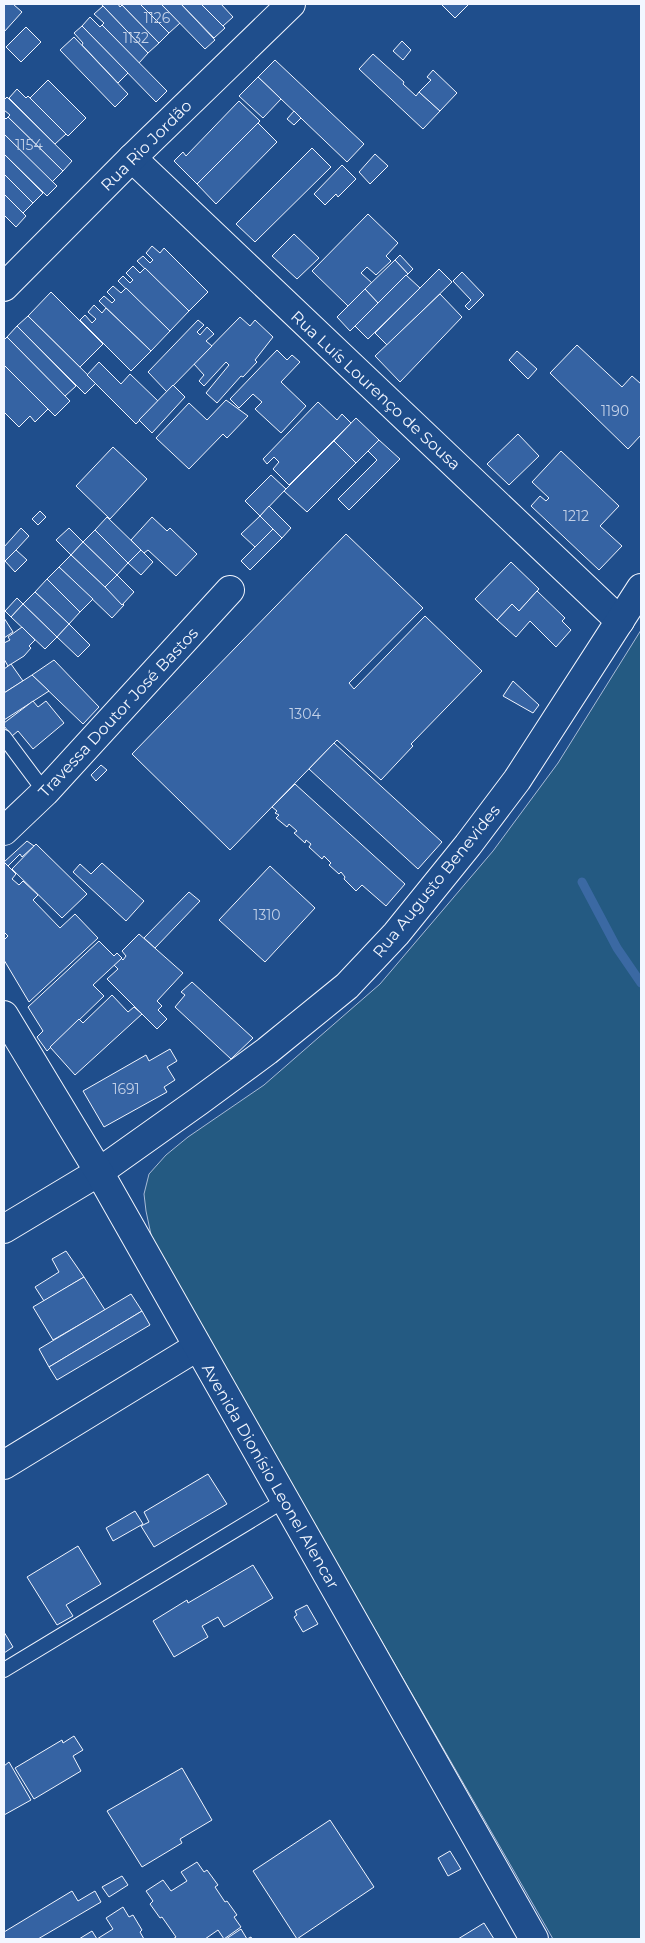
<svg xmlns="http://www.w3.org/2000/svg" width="645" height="1943" font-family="Montserrat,sans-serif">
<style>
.green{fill:#245a82;stroke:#a8bbd7}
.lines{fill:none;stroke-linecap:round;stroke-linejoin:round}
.stream{stroke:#3b69a3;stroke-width:9}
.building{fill:#3563a3;stroke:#f2f6ff}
.lane-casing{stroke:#f2f6ff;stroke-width:16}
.street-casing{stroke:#f2f6ff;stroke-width:30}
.secondary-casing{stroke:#f2f6ff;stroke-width:30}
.lane{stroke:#1f4e8c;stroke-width:14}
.street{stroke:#1f4e8c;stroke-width:28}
.secondary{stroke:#1f4e8c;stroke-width:28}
.labels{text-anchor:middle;stroke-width:4;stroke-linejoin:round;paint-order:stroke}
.number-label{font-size:14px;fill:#c3d1e8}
.street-label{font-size:16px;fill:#f2f6ff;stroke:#1f4e8c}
</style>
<rect width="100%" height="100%" fill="#1f4e8c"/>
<polygon class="green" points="641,630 641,1939 553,1939 153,1244 146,1211 144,1194 149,1174 166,1155 188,1137 264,1085 380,984 493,851 558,763"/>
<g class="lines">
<polyline class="stream" points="582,882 617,948 641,983"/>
</g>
<g class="building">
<polygon points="4,4 13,4 22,12 4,32"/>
<polygon points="101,4 118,4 120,7 122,5 159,43 148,53"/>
<polygon points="121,4 140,4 169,33 159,43"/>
<polygon points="140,4 161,4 180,23 169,33"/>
<polygon points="161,4 181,4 215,40 205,49"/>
<polygon points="181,4 201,4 225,28 214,38"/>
<polygon points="201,4 221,4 233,17 223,26"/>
<polygon points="441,4 469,4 455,18"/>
<polygon points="103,6 148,53 139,63 102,25 104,23 94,14"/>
<polygon points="90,17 100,27 102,25 167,91 156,102 82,26"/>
<polygon points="82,26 128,73 118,83 82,45 83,43 74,33"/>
<polygon points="26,27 41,42 21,62 6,47"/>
<polygon points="74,37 128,94 115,107 60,50"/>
<polygon points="402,41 411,50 403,60 393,51"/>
<polygon points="373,54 404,82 403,84 416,96 419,92 440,111 423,129 359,69"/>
<polygon points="275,60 364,144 347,162 258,77"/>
<polygon points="433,70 457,93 440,111 419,92 431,80 427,77"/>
<polygon points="258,77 281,99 263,118 239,96"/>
<polygon points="48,80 86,118 68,136 30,98"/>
<polygon points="17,89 26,98 28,96 66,134 55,144 9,98"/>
<polygon points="7,97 72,161 63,171 8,117 10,115 4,110 4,100"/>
<polygon points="239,101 260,121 197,184 174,161 183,152 186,156"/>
<polygon points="294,111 301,118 294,125 287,119"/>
<polygon points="4,117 6,119 8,117 63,171 52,182 4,134"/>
<polygon points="258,123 277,142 216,204 197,184"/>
<polygon points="4,134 57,186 47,196 4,154"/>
<polygon points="312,148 331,167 255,242 236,224"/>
<polygon points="4,154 43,193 33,203 4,174"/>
<polygon points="375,154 388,166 370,184 359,172"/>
<polygon points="342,165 356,179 338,197 336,194 325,205 314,194"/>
<polygon points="4,174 33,203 23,213 4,194"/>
<polygon points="4,194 26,216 16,227 4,215"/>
<polygon points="368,214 398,243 386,256 391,261 376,275 367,267 361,273 372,283 348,306 312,271"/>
<polygon points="294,234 319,258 297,279 272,256"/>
<polygon points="152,246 160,253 164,248 208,292 189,311 137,261 143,256 150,263 153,260 146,253"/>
<polygon points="400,255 413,269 408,274 395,260"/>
<polygon points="395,260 408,274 378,303 365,289"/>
<polygon points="133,266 140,273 145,268 189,311 170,331 118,281 123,276 130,283 133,280 126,273"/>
<polygon points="439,269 452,282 387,345 375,333"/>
<polygon points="462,272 484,295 469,310 465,306 471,300 453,281"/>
<polygon points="406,275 420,288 368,339 355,326"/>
<polygon points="113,286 121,293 126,288 170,331 151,351 99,301 104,296 112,303 115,300 107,292"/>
<polygon points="365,289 378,303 350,331 337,317"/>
<polygon points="51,292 103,344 80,367 28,316"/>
<polygon points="440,294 462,317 400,382 375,356"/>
<polygon points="94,305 102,313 106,308 151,351 131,371 80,320 85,315 92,323 96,319 88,312"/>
<polygon points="28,316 96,383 85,394 17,326"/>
<polygon points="240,317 250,326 255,320 273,337 255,360 257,362 243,377 241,376 217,403 206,393 229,365 226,362 204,386 199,381 204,375 194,364"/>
<polygon points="198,320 204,325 197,332 200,335 207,327 214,334 206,341 212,346 167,392 148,372"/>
<polygon points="17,326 76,386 65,396 7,337"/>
<polygon points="7,337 70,401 55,416 4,365 4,340"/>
<polygon points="577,345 622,387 632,376 641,384 641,435 628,449 550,373"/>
<polygon points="277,350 287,360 292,355 300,362 281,382 306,406 281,433 255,409 262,402 253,394 239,408 230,399"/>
<polygon points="517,351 537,369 528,379 509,360"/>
<polygon points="99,362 121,384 130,374 158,401 136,424 87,375"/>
<polygon points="4,365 48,409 35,422 30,416 19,427 4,412"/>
<polygon points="173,385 185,397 152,433 139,420"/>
<polygon points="226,400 248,416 227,438 223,434 189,469 156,438 189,403 207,420"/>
<polygon points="318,402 337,420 342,414 351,423 289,485 273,469 279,462 274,457 267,464 263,459"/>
<polygon points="356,418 379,440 356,463 334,441"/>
<polygon points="518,434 539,456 509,485 487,464"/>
<polygon points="379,440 400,459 349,510 338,499 377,460 368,451"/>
<polygon points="334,441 356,463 307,512 284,491"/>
<polygon points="113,447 147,479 110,519 76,486"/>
<polygon points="561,451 619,506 600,526 622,546 599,570 531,506 540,496 546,501 549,498 532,482"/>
<polygon points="271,475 286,489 260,516 245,501"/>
<polygon points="269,506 291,528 282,538 260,516"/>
<polygon points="40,511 46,517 38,525 32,519"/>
<polygon points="260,516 273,529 255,547 241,534"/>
<polygon points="107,517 141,550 128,563 95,530"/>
<polygon points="152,517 167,531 170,528 197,554 176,576 148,550 144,553 131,540"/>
<polygon points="21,528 29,536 4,563 4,547"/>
<polygon points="69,528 83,542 71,555 56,540"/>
<polygon points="273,529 282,538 250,570 241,561"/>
<polygon points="95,530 128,563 117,575 83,542"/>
<polygon points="346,534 423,608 349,683 354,689 425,616 482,671 411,744 413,746 381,780 337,740 230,850 132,754"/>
<polygon points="83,542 117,575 105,587 71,555"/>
<polygon points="16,550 27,560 15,572 5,561"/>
<polygon points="141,550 153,562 141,575 128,563"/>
<polygon points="71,555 124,605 112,618 59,567"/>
<polygon points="511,562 539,589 519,611 512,604 497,620 475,599"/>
<polygon points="59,567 93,599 80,612 47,579"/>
<polygon points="117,575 134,592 122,605 105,587"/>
<polygon points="47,579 80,612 69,624 35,592"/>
<polygon points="537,591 565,618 562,621 571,630 556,647 530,621 516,637 497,620 512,604 519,611"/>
<polygon points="35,592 69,624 57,637 23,604"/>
<polygon points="17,598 23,604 11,617 5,611"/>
<polygon points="23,604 57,637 45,649 11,617"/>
<polygon points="4,618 13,632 4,638"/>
<polygon points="69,624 90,645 78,657 57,637"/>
<polygon points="22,627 35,640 29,646 31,648 24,656 8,666 4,659 4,643 10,640 8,637"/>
<polygon points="54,660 99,707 83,724 32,675"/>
<polygon points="11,664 23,681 4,693 4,669"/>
<polygon points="32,675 49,691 4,720 4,693"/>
<polygon points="513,681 539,705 533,713 503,696"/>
<polygon points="33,701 38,707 46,701 64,723 33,749 18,731 12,736 4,726 4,723"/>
<polygon points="334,743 442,842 418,869 309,769"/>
<polygon points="101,765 107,770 96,781 91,775"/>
<polygon points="295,784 405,884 386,906 362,885 356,891 344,879 345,877 341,872 339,874 329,865 331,863 324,856 322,859 309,847 311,844 306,840 305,843 294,833 297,831 289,824 287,827 276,818 279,815 275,813 277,811 272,807"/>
<polygon points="27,841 34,846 22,857 20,854 8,866 4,862"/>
<polygon points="36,844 87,894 62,918 12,869"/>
<polygon points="4,862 16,874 12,879 19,885 23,881 38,895 33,900 60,928 75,914 98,938 29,1002 4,960 4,940 8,936 4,932"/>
<polygon points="102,863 144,901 126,921 73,872 80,864 91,874"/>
<polygon points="270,866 315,908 265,962 219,920"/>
<polygon points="189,892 200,901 155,948 144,938"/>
<polygon points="139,934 183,973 157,1001 162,1006 158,1010 167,1019 157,1029 107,979 118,969 114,965 121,958 123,960 126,956 122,951"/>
<polygon points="99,941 114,956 117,953 122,958 93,985 104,996 47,1051 37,1037 43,1031 28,1007"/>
<polygon points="192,982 253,1038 231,1059 175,1007 185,995 181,992"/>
<polygon points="112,995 128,1012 134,1007 142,1014 75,1075 50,1047 79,1019 83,1023"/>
<polygon points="170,1049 177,1061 167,1067 175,1080 164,1087 167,1092 104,1127 83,1091 146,1055 149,1061"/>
<polygon points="66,1251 84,1277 44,1301 35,1287 59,1272 52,1259"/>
<polygon points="84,1277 105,1310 53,1340 33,1307"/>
<polygon points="131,1294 142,1311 49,1367 39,1349"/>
<polygon points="142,1311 150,1325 57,1380 49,1367"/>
<polygon points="208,1474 227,1504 154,1547 141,1526 149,1522 144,1512"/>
<polygon points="135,1511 143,1524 113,1541 106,1528"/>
<polygon points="78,1546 101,1584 66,1605 73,1616 57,1625 27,1577"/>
<polygon points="253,1565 273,1598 224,1627 218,1617 202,1626 208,1637 174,1657 153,1621 187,1600 188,1603"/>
<polygon points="307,1605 318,1624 303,1632 294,1617 297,1615 295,1611"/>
<polygon points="4,1632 13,1647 4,1653"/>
<polygon points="74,1736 83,1750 73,1756 81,1771 34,1799 15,1768 62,1740 63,1743"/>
<polygon points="9,1762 31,1800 4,1815 4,1766"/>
<polygon points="182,1768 212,1820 180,1839 182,1843 142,1867 107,1811"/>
<polygon points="330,1820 374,1887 297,1939 253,1871"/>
<polygon points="450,1851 461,1869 448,1876 438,1858"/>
<polygon points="197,1862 204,1872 207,1870 218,1885 215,1887 225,1902 227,1901 237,1915 234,1917 241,1927 224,1939 218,1930 205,1939 173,1939 176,1937 162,1917 160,1918 150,1904 153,1901 146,1891 163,1880 171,1891 187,1881 181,1872"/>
<polygon points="122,1876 128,1885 109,1897 102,1887"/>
<polygon points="72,1891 78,1901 95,1891 101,1902 38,1939 4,1939 4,1932"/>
<polygon points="123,1907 129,1917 133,1915 142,1930 140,1932 144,1939 97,1939 113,1929 106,1918"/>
<polygon points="484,1923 494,1939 458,1939"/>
<polygon points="241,1929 247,1939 251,1937 252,1939 226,1939"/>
<polygon points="92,1931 97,1939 79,1939"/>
</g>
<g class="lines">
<g class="lane-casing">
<g id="lane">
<polyline points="4,737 45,792"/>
<polyline points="4,1670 285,1500"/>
</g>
</g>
<g class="street-casing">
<g id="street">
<polyline points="132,158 620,621"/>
<polyline points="4,287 132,158 291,4"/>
<polyline points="4,831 45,792 230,590"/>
<polyline points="4,1229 99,1172 199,1101 267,1051 347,986 396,934 468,845 517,780 641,588"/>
<polyline points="4,1465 197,1347"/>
</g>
</g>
<g class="secondary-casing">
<polyline id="secondary" points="4,1015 99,1172 534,1939"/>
</g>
<use href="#lane" class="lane"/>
<use href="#street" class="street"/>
<use href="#secondary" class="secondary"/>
</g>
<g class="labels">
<g class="number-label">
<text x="157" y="23">1126</text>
<text x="136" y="43">1132</text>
<text x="29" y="150">1154</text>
<text x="615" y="416">1190</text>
<text x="576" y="521">1212</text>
<text x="305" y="719">1304</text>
<text x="267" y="920">1310</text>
<text x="126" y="1094">1691</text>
</g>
<g class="street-label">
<text transform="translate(146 145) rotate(-45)" y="6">Rua Rio Jordão</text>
<text transform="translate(376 390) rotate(43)" y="6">Rua Luís Lourenço de Sousa</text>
<text transform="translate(118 712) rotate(-47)" y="6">Travessa Doutor José Bastos</text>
<text transform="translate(436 881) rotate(-51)" y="6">Rua Augusto Benevides</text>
<text transform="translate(271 1476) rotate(60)" y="6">Avenida Dionísio Leonel Alencar</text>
</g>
</g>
<rect width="645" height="1943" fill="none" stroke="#f2f6ff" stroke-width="10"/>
</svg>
